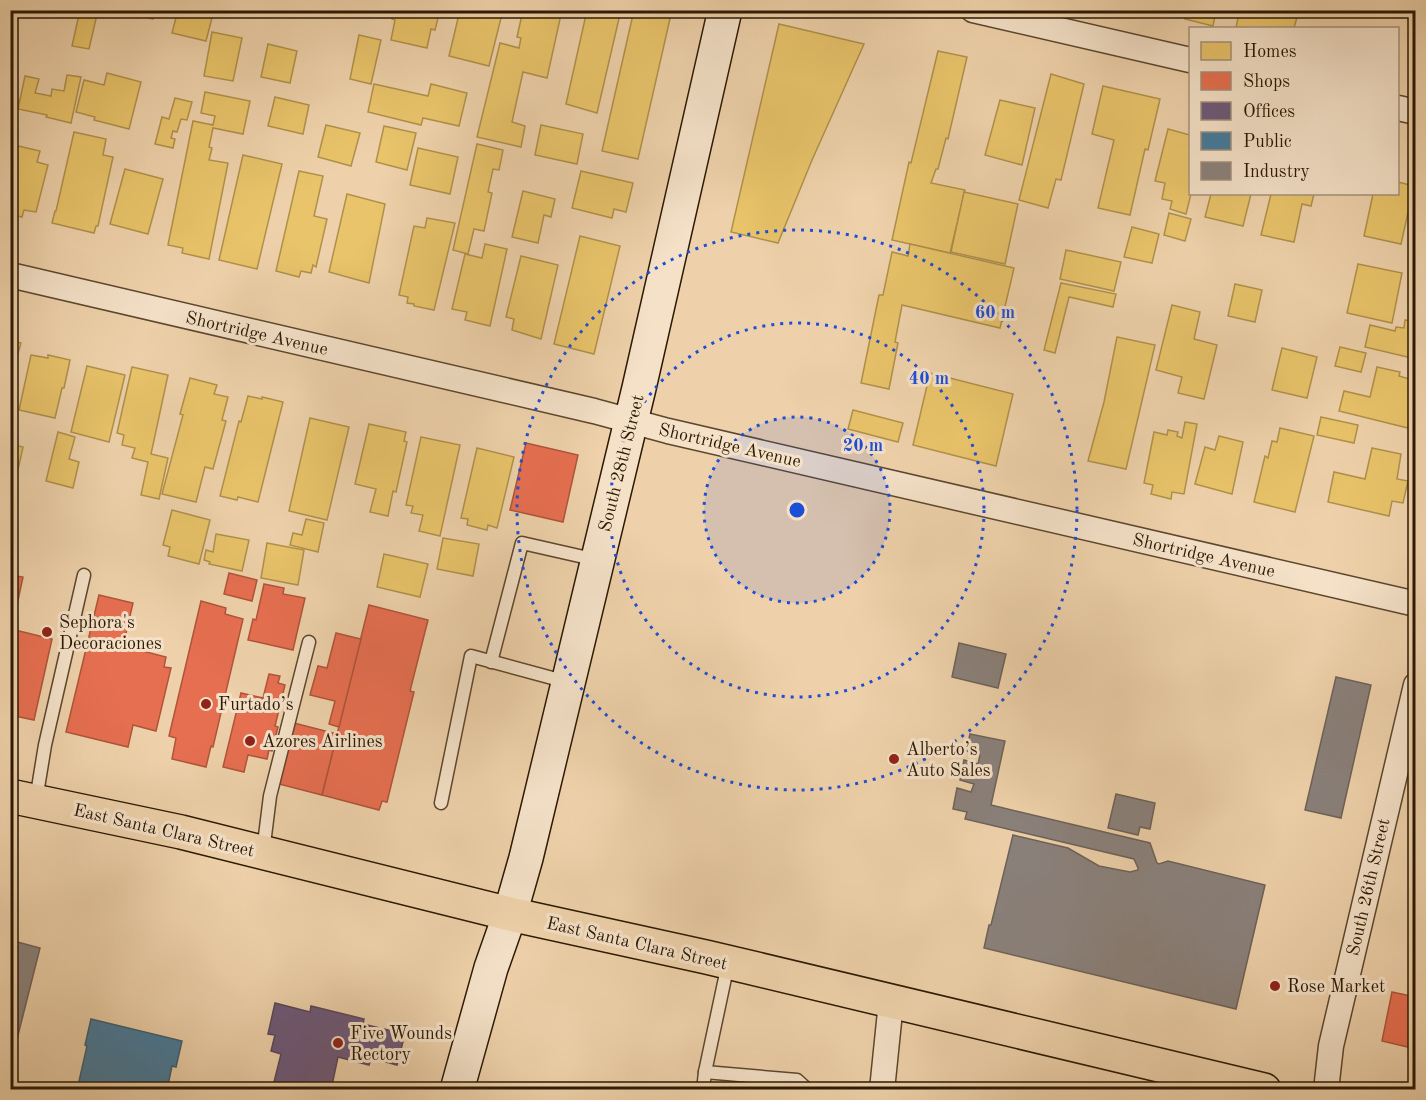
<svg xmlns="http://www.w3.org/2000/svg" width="1426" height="1100" font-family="'Old Standard TT',serif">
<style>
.homes{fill:#e9c46a;stroke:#b0914b;stroke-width:1.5}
.shops{fill:#e76f51;stroke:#af553a;stroke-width:1.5}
.offices{fill:#6d597a;stroke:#594656;stroke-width:1.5}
.public{fill:#457b9d;stroke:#3d5e6f;stroke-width:1.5}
.industry{fill:#8a817c;stroke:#6e6258;stroke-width:1.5}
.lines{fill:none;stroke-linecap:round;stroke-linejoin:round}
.lane-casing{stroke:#5c472d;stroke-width:15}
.street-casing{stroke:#5c472d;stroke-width:27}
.secondary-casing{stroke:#2b1903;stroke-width:36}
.primary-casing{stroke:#2b1903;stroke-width:36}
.lane{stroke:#f4e1c8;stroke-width:12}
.street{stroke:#f4e1c8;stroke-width:24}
.secondary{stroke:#f4e1c8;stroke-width:33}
.primary{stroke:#eed1aa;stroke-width:33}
.ring{fill:none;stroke:#1d4ed8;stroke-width:3;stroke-dasharray:3 6}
.poi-dot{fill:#8f2418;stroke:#f4e1c8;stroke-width:2}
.labels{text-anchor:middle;stroke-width:6;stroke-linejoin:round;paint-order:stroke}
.street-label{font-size:18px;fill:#2b1903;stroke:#f4e1c8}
.poi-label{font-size:18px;fill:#2b1903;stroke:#f4e1c8;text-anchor:start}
.centre{fill:#1d4ed8;stroke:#f4e1c8;stroke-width:3}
.ring-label{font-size:18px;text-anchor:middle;font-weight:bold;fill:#1d4ed8;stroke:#f4e1c8;stroke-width:6;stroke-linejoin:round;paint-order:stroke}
</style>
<rect width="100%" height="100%" fill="#eed1aa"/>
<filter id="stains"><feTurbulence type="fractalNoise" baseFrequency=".00333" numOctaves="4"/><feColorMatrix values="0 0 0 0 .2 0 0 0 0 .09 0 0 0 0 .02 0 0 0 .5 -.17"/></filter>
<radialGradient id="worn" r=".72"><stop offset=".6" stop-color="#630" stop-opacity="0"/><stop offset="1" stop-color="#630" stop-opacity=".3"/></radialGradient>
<g class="homes">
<polygon points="80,10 98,10 89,49 72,46"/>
<polygon points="129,10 155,10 153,19 128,13"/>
<polygon points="178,10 214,10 206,41 172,33"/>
<polygon points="394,10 440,10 435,30 431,29 427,48 391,40 395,20 392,19"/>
<polygon points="460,10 503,10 489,66 449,56"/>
<polygon points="523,10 562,10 547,78 523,72 512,122 525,126 521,147 477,137 500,43 519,48 521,38 517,37"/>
<polygon points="587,10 621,10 597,113 566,104"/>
<polygon points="634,10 672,10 638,159 602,151"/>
<polygon points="1187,10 1220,10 1218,18 1215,16 1213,26 1185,19"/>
<polygon points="1240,10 1299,10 1294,28 1243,28 1236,27"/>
<polygon points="779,24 864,44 812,160 778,243 731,232"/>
<polygon points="212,32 242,38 233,81 204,76"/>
<polygon points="359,35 381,40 371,84 350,79"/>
<polygon points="268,44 297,51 290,83 261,77"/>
<polygon points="938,51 967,57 948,139 946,138 938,169 936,169 931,183 965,190 950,253 892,240 909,162 911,163"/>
<polygon points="107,73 141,82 129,129 94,120 95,117 76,112 84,80 104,85"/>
<polygon points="1051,74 1084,84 1061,180 1056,179 1048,208 1019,200"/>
<polygon points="67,75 81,77 71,123 46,117 47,115 18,109 25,76 39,79 35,93 51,96 52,89 64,91"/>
<polygon points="374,84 428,96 431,84 467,93 459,126 423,118 421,125 368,112"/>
<polygon points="1103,86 1160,99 1148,150 1145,149 1130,215 1098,208 1114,140 1092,134"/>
<polygon points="205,92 250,101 243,134 213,128 209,147 212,148 209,160 228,163 209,259 182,253 183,248 168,245 193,121 213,125 215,116 201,113"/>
<polygon points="275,97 309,105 303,134 268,126"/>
<polygon points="10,98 18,100 11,127 10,127"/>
<polygon points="175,98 192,102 187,120 181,119 177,132 173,131 171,138 175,139 173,148 155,144 162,117 169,119"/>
<polygon points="1000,100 1035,108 1022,165 985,155"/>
<polygon points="326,125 360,133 351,166 318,157"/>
<polygon points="541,125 583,134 577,164 535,155"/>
<polygon points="384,126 416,133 407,170 376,162"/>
<polygon points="1168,129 1190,135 1191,194 1186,214 1170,209 1172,201 1162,199 1165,183 1155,181"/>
<polygon points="74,132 106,139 103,155 113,157 98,226 96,226 94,233 52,223 55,211 56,211"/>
<polygon points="477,144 503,150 499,170 493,169 488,192 492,193 484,231 474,229 468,254 453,250"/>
<polygon points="14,145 40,151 37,162 48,165 36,212 24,210 22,217 13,215 14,210 10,209 10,160"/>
<polygon points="418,148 458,157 450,194 410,185"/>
<polygon points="243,155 282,164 257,269 219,260"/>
<polygon points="125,169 163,179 148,234 110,224"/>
<polygon points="299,171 323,176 314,216 327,219 316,267 313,265 311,273 301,271 299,277 276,271"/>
<polygon points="581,171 633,183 626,212 614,209 612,218 572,208"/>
<polygon points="1398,182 1414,186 1401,244 1364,236 1373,194 1398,194"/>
<polygon points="523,191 555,199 551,217 544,215 538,243 512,237"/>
<polygon points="964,192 1018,204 1005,264 951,252"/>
<polygon points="347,194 385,204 369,283 329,272"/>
<polygon points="1208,194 1251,194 1243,226 1205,217 1211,194"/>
<polygon points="1271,194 1314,194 1311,206 1302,204 1294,242 1261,235"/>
<polygon points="1169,213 1191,219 1185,241 1164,235"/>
<polygon points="427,218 455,223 434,310 414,306 414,304 407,303 408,297 399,295 414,226 425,228"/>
<polygon points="1132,227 1159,234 1152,263 1124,257"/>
<polygon points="580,236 620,246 594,354 554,344"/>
<polygon points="485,244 507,249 490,326 465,320 467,312 452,309 465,254 482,258"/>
<polygon points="910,244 1014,268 1000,328 902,305 895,342 898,343 889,389 861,383 879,295 883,295 892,252 908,256"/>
<polygon points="1066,250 1121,262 1114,291 1060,279"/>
<polygon points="521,256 558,265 541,339 512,330 514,319 506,317"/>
<polygon points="1358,264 1402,273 1392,323 1347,313"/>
<polygon points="1061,283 1116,294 1113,307 1069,297 1055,353 1044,350"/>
<polygon points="1235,284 1262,290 1255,322 1228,316"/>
<polygon points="1172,305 1200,312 1194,339 1217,345 1204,399 1178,393 1182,377 1156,370"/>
<polygon points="1405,320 1416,322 1416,359 1365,347 1370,325 1395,331 1396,327 1404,328"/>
<polygon points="1117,337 1155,345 1126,469 1088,461 1104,402"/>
<polygon points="10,340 21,343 10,381"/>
<polygon points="1340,347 1366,353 1361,372 1335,366"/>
<polygon points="1282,348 1317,357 1307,398 1272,390"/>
<polygon points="31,355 48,358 48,355 70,360 64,388 62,388 55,418 19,410"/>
<polygon points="87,366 125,375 109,442 71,432"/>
<polygon points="132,367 168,375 151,454 168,458 159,499 141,495 148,462 132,458 135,448 122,445 124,435 117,433"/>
<polygon points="1377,367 1400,372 1399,376 1416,381 1416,416 1412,429 1339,411 1344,391 1370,397"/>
<polygon points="930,373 1013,394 996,466 913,445"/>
<polygon points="190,378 217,385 214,394 228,397 222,420 226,421 213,469 205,467 196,502 162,494 183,415 180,414"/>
<polygon points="248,396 262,399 262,397 283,402 258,502 238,497 237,500 220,496 239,421 241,422"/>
<polygon points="853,410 903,423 898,442 848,429"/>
<polygon points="1321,417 1358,425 1354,443 1317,435"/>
<polygon points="310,418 349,427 327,520 289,511"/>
<polygon points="1185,422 1197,424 1184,494 1172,492 1171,499 1151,494 1153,485 1144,483 1154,432 1167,435 1168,430 1178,432 1177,436 1182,438"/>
<polygon points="369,424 406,432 404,441 407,442 396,492 393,491 388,516 370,512 376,489 355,484"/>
<polygon points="1280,428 1314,436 1295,512 1254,502 1265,456 1268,458 1272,441 1277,442"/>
<polygon points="58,432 75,437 69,459 79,462 73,488 46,481"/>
<polygon points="1219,436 1243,442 1232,494 1195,484 1205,447 1215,450"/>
<polygon points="421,437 460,445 440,536 419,531 423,515 411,513 413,506 406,505"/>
<polygon points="10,444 23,447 17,474 10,472"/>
<polygon points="477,448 514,457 497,528 488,525 487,530 467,525 468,519 461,518"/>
<polygon points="1372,448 1401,454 1397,479 1408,481 1403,503 1392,501 1389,516 1328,502 1334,472 1365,479"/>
<polygon points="172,510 210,520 199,564 168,556 170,547 163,545"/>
<polygon points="306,519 324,523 318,552 290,545 293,533 302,535"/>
<polygon points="216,534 249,540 242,571 209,564 210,562 204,560 206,550 213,552"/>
<polygon points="443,538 479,544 473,576 437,569"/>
<polygon points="267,543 304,550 298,585 261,578"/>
<polygon points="384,554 428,564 420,597 377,587"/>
</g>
<g class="shops">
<polygon points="526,443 578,455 563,522 510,510"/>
<polygon points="229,573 257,580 252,601 224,594"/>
<polygon points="10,575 23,577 17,605 10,603"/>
<polygon points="264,584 284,588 283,594 305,598 293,650 248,640 253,619 256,620"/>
<polygon points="99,595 133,603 123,646 166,657 164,667 171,668 156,731 133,725 128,747 66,732"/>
<polygon points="201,601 226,608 225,614 243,619 213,747 211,746 206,767 172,759 176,738 169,736"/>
<polygon points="369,605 428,620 410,691 414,692 387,802 382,801 379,810 322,795"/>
<polygon points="11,629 52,639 34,720 10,715"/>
<polygon points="336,633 361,639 339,727 329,724 335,701 310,695 318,666 327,668"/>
<polygon points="269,674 280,676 278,683 285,685 275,726 278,727 272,751 269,750 267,759 248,755 244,772 223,767 241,693 263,698"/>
<polygon points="294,723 337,734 322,795 279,784"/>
<polygon points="1392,992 1416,997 1416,1049 1382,1041"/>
</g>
<polygon class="offices" points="275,1003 310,1012 311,1006 364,1019 363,1024 405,1034 397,1065 371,1058 369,1065 338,1057 331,1090 272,1090 281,1054 271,1051 275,1035 268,1034"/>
<polygon class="public" points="91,1019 182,1041 176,1067 172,1066 167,1090 77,1090 87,1046 85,1045"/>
<g class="industry">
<polygon points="959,643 1006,654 998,688 952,677"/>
<polygon points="1336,677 1371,685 1341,818 1305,810"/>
<polygon points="970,734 1005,741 991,805 1150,843 1157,863 1159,864 1168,861 1265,885 1236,1009 984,948 989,925 991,925 1013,835 1068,848 1099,866 1130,872 1138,870 1138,868 1134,859 965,819 967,812 953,809 957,788 971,792 974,784 960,780 964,760 978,764 980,755 966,751"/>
<polygon points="1116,794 1155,803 1150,829 1140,827 1138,835 1108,828"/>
<polygon points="10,940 40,948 10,1067"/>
</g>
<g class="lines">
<g class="lane-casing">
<g id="lane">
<polyline points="491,662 522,543 597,560"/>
<polyline points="36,800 45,745 84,575"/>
<polyline points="441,803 471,656 567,682"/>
<polyline points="263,852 270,796 309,642"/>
<polyline points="705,1072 797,1080 808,1090"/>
<polyline points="703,1090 705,1072 728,964"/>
</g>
</g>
<g class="street-casing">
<g id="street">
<polyline points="973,10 1190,60"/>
<polyline points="1398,108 1416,112"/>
<polyline points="10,275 594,411 668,431 1416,604"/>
<polyline points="882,1090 891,1002"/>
<polyline points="1326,1090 1331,1046 1416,685"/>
</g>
</g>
<g class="secondary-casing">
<polyline id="secondary" points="457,1090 491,968 510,914 526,858 639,388 725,10"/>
</g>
<g class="primary-casing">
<polyline id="primary" points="10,796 181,832 510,914 706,957 1264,1090"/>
</g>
<use href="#lane" class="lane"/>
<use href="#street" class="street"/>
<use href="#secondary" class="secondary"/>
<use href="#primary" class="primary"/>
</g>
<circle cx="797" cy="510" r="93" fill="#1d4ed8" fill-opacity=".12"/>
<g class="ring">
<circle cx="797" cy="510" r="93"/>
<circle cx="797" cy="510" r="187"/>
<circle cx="797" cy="510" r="280"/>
</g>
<g class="poi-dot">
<circle cx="47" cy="632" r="6"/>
<circle cx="206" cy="704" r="6"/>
<circle cx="250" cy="741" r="6"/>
<circle cx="894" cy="759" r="6"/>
<circle cx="1275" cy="986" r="6"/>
<circle cx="338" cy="1043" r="6"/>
</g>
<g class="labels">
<g class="street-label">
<text transform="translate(257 333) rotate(13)" y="6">Shortridge Avenue</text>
<text transform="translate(730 445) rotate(13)" y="6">Shortridge Avenue</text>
<text transform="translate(621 463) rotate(-76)" y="6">South 28th Street</text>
<text transform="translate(1204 555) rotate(13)" y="6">Shortridge Avenue</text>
<text transform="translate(164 830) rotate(13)" y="6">East Santa Clara Street</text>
<text transform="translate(1368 887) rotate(-77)" y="6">South 26th Street</text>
<text transform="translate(637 943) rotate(13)" y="6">East Santa Clara Street</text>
</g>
<g class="poi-label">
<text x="59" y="628">Sephora's<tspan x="59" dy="21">Decoraciones</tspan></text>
<text x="218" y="710">Furtado’s</text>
<text x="262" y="747">Azores Airlines</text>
<text x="906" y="755">Alberto’s<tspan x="906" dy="21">Auto Sales</tspan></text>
<text x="1287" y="992">Rose Market</text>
<text x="350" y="1039">Five Wounds<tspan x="350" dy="21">Rectory</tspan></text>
</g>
</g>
<circle cx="797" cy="510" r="9" class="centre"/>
<g class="ring-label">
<text x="995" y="318">60 m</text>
<text x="929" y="384">40 m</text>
<text x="863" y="451">20 m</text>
</g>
<rect width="1426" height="1100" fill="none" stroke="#eed1aa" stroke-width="36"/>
<rect x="12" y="12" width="1402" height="1076" fill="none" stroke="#2b1903" stroke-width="3"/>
<rect x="18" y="18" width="1390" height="1064" fill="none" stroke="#2b1903" stroke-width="1.5"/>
<rect x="1189" y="27" width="210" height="168" fill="#f4e1c8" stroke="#a49179" stroke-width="1.5"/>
<rect x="1201" y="42" width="30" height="18" fill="#e9c46a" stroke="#a49179" stroke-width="1.5"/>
<text x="1243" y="57" font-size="18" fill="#2b1903">Homes</text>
<rect x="1201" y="72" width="30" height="18" fill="#e76f51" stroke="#a49179" stroke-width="1.5"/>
<text x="1243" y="87" font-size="18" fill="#2b1903">Shops</text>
<rect x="1201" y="102" width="30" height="18" fill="#6d597a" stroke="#a49179" stroke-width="1.5"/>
<text x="1243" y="117" font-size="18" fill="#2b1903">Offices</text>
<rect x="1201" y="132" width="30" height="18" fill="#457b9d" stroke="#a49179" stroke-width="1.5"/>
<text x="1243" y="147" font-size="18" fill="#2b1903">Public</text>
<rect x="1201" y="162" width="30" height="18" fill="#8a817c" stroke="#a49179" stroke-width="1.5"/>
<text x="1243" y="177" font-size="18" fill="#2b1903">Industry</text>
<rect width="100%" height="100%" filter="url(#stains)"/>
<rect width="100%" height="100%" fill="url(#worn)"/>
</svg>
